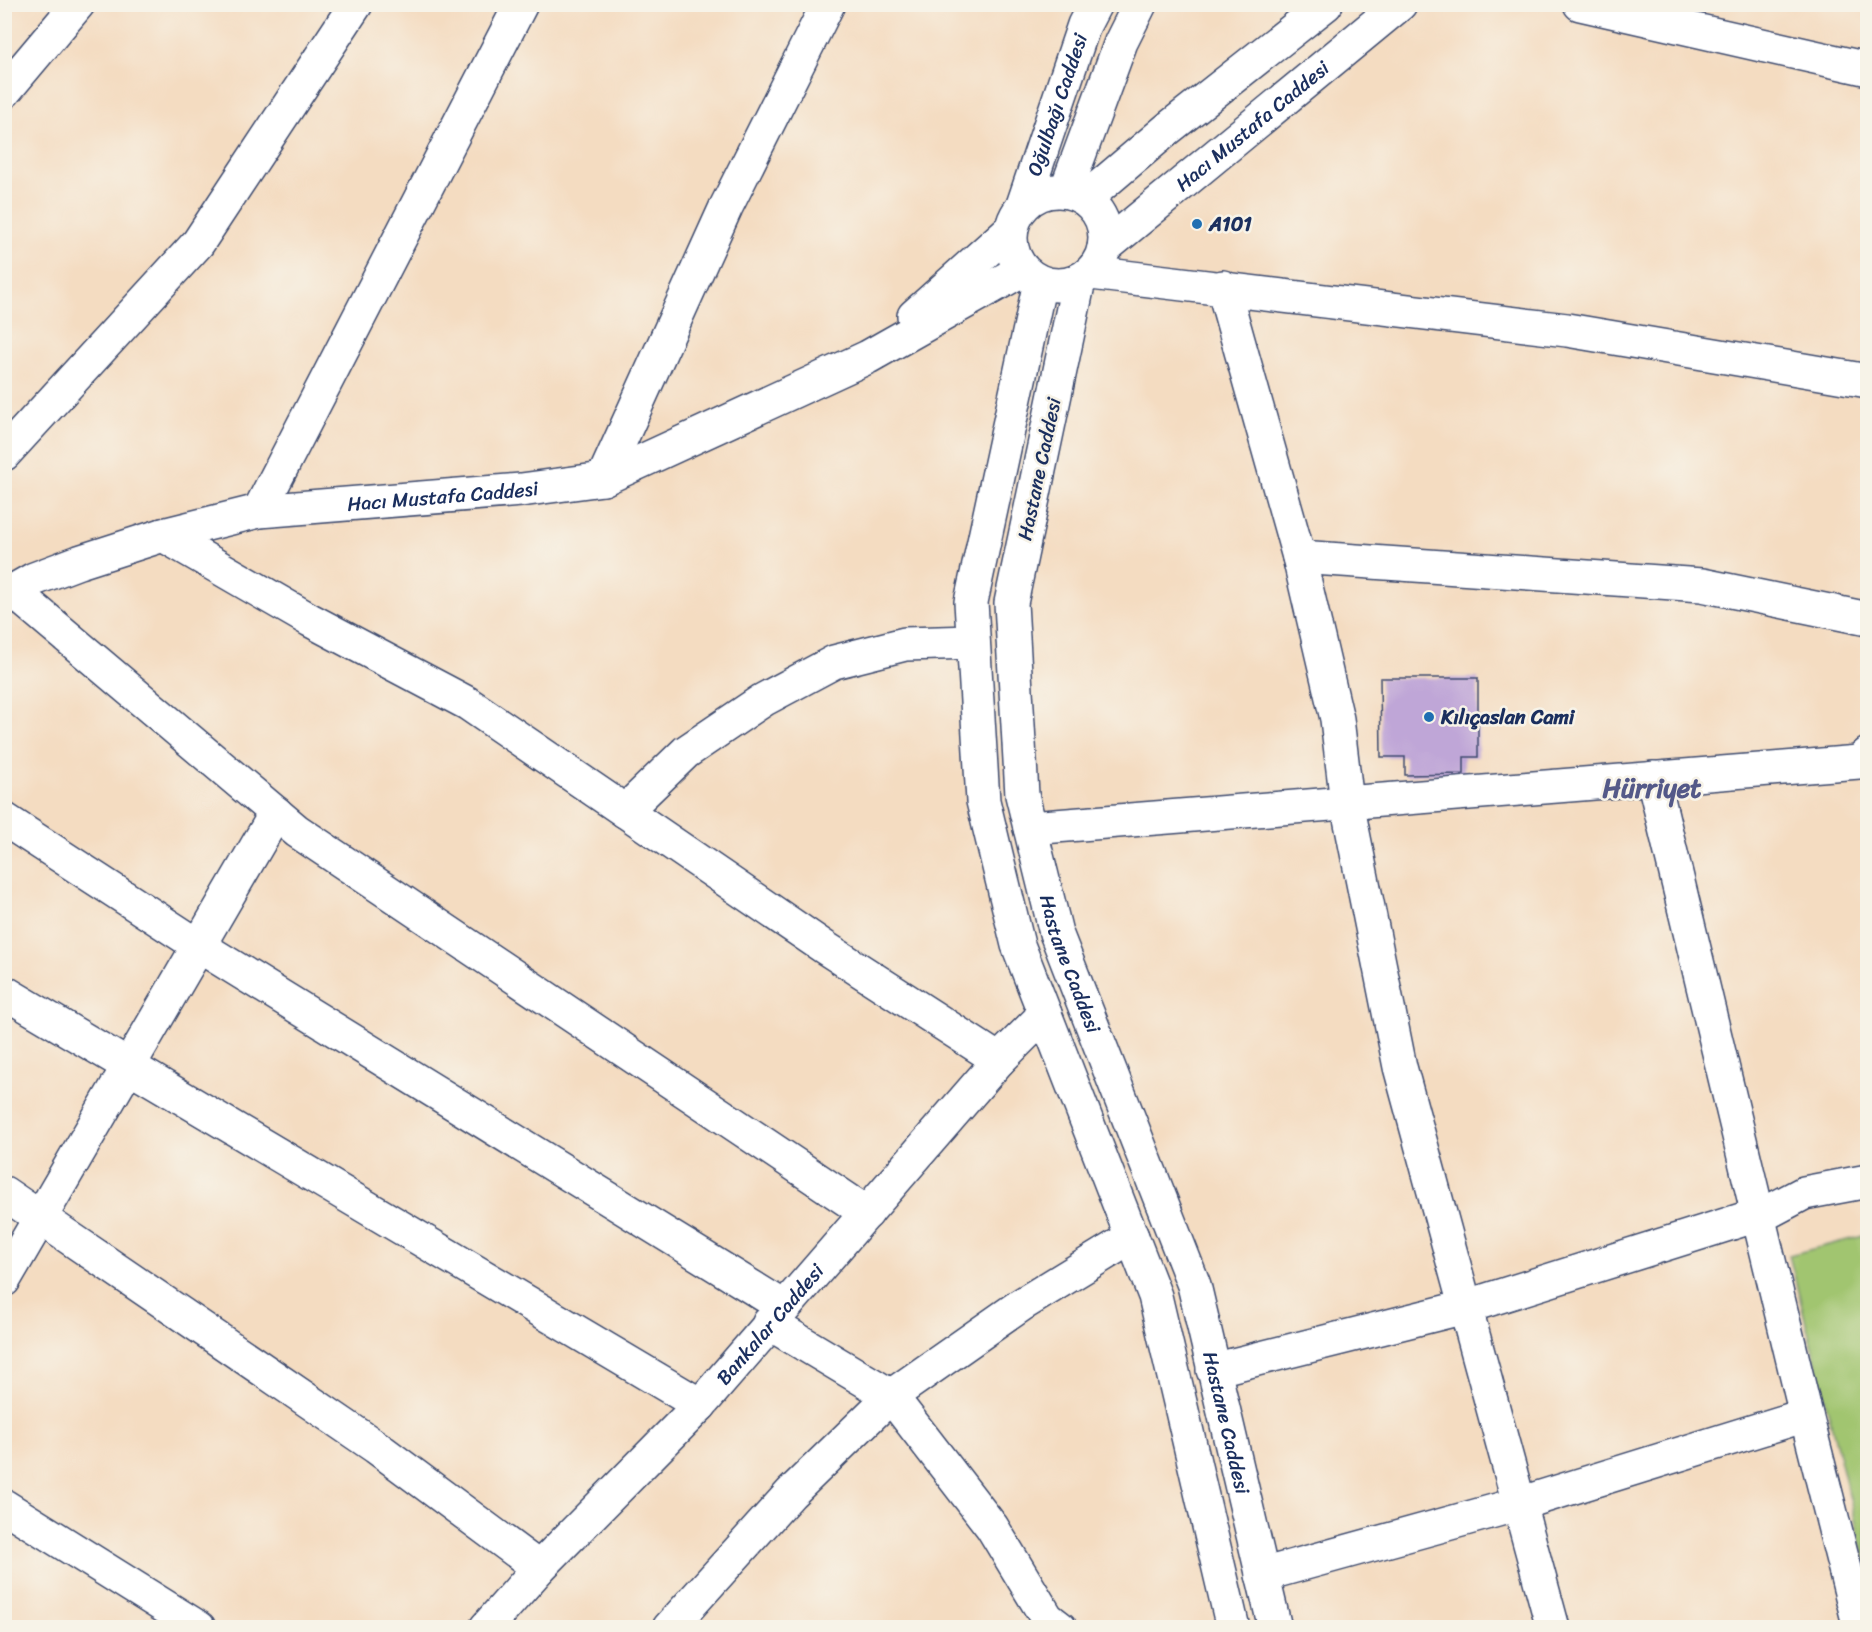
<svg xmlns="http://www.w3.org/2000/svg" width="1872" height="1632" font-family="Sriracha,sans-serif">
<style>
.green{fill:#a1c56f;stroke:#5e7a66;stroke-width:1.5}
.building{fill:#bfa6d7}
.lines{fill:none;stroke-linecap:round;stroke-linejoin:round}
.street-casing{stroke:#3c496d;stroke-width:36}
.secondary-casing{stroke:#3c496d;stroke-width:36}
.street{stroke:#fff;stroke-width:33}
.secondary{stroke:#fff;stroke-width:33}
.poi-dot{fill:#1f6fb2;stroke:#f7f3e8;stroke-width:2}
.labels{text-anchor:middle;stroke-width:5;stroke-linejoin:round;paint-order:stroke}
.street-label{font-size:20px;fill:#1b2f5e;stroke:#f7f3e8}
.poi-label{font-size:20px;font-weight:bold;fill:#1b2f5e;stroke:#f7f3e8;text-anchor:start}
.district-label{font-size:26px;font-weight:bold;fill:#545988;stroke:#f7f3e8}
</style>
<rect width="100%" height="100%" fill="#f7f3e8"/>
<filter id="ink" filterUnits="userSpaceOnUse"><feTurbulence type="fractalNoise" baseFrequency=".0167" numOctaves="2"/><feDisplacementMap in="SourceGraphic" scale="12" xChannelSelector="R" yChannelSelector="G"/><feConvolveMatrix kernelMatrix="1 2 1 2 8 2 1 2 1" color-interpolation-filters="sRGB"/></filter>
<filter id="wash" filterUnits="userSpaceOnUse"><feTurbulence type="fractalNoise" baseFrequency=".008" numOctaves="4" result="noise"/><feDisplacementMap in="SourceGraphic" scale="24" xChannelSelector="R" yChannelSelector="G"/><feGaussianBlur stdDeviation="1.35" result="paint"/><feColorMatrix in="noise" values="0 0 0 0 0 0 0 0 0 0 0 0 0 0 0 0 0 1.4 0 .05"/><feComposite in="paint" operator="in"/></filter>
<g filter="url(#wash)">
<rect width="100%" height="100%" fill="#f4dcc1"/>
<polygon class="green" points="1867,1235 1868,1235 1867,1567 1789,1255"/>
<g id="blocks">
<polygon class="building" points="1380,678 1478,678 1478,757 1464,757 1464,774 1405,775 1405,757 1381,757"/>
</g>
</g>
<g filter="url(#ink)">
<use href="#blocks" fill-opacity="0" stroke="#3c496d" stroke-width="1.5"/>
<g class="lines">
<g class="street-casing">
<g id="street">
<polyline points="1580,4 1868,69"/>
<polyline points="4,92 78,4"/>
<polyline points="1091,273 1567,330 1868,381"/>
<polyline points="1223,287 1299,557 1337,719 1347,803 1400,1067 1553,1628"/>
<polyline points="4,454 198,243 356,4"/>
<polyline points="603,479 726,207 828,4"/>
<polyline points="259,511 521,4"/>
<polyline points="163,535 310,620 467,703 824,947 999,1060"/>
<polyline points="1299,557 1702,585 1868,619"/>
<polyline points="13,591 297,831 867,1213"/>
<polyline points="1653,778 1806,1415 1860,1628"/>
<polyline points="625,811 686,752 763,700 834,662 905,644 973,642"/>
<polyline points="4,819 199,946 784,1307"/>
<polyline points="1030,828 1859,762 1868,754"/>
<polyline points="4,992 700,1405"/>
<polyline points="4,1193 376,1447 539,1568"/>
<polyline points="4,1280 276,813"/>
<polyline points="769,1323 891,1396 992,1527 1047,1618 1060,1628"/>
<polyline points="1213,1370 1465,1307 1770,1211 1804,1193 1868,1181"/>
<polyline points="4,1506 199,1628"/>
<polyline points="1262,1575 1519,1504 1806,1415"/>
<path id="s1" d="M486 1628 539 1568 700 1405 999 1060 1045 1014"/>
<polyline points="669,1628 791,1493 891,1396 1021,1305 1132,1237"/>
</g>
</g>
<g class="secondary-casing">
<g id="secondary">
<circle cx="1058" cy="238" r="47"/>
<polyline points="1066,191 1121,42 1140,4"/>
<polyline points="1085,199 1170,127 1326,4"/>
<path id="s2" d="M1023 205 1084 25 1095 4"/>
<path id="s3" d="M1104 248 1400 4"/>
<path id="s4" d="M1079 280 1011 603 1022 795 1056 933 1194 1285 1275 1628"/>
<polyline points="1040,282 971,602 983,801 1018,945 1155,1296 1233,1628"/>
<polyline points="914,316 1010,230"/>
<path id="s5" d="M4 596 34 579 79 562 163 535 259 511 521 490 603 479 868 357 1022 270"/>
</g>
</g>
<use href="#street" class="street"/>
<use href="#secondary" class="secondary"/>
</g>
</g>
<g class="poi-dot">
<circle cx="1197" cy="224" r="6"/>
<circle cx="1429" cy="717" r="6"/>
</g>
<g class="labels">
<g class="street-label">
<text dy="7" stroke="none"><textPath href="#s2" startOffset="106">Oğulbağı Caddesi</textPath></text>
<text dy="7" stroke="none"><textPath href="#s3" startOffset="192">Hacı Mustafa Caddesi</textPath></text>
<text transform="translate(1039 469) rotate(-78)" y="7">Hastane Caddesi</text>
<text dy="7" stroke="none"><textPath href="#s5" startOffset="454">Hacı Mustafa Caddesi</textPath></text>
<text dy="7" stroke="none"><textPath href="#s4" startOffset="698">Hastane Caddesi</textPath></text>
<text dy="7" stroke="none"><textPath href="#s1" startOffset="416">Bankalar Caddesi</textPath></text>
<text dy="7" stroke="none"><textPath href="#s4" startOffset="1184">Hastane Caddesi</textPath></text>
</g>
<g class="poi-label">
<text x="1209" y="231">A101</text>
<text x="1441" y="724">Kılıçaslan Cami</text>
</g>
<g class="district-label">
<text x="1652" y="797">Hürriyet</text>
</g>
</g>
<rect width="1872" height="1632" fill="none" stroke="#f7f3e8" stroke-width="24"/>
</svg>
